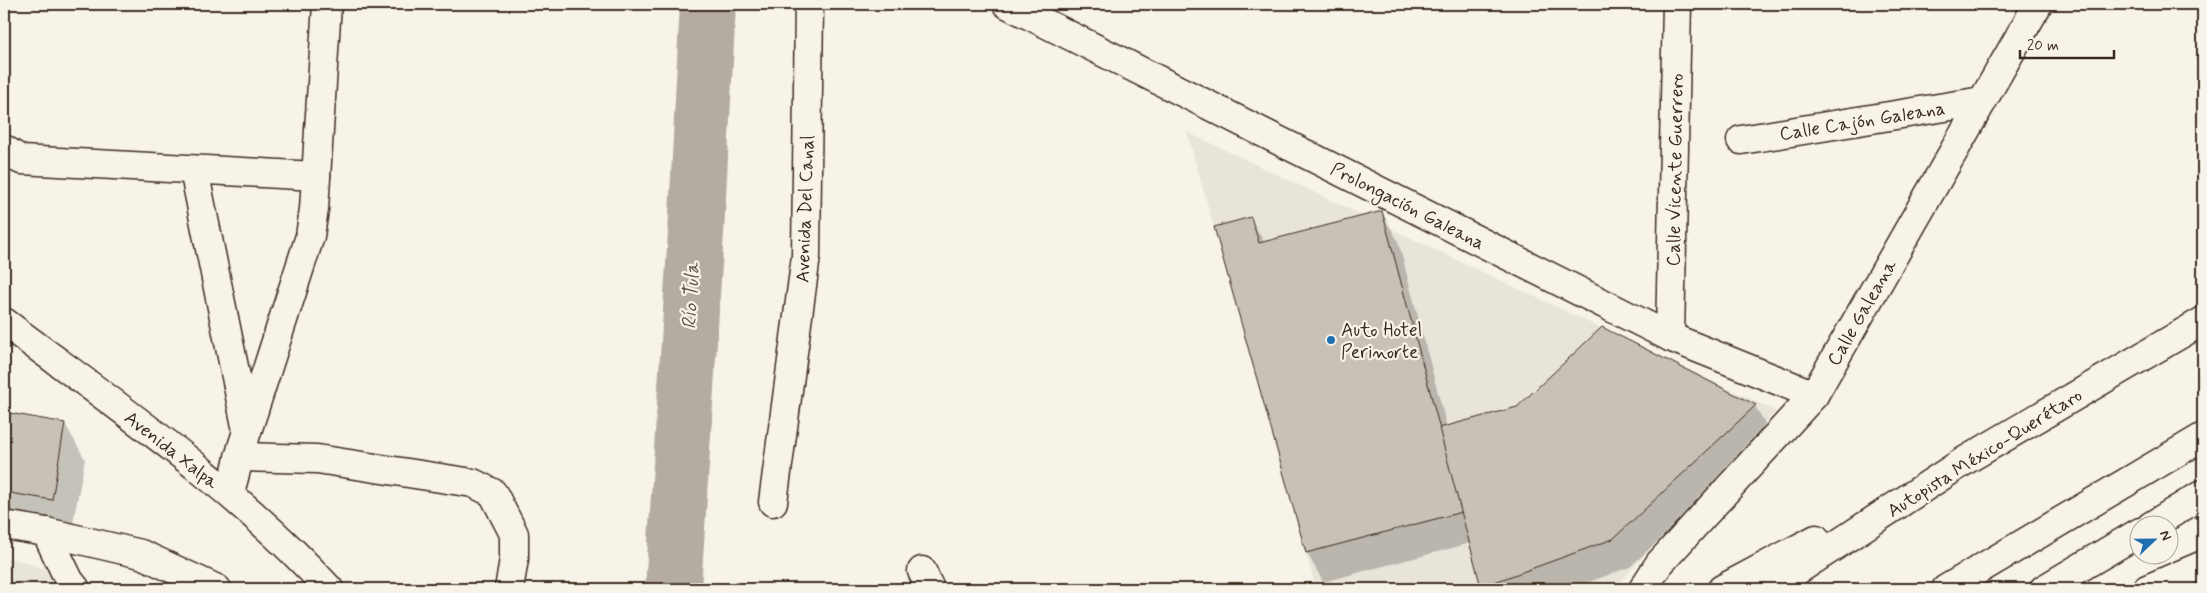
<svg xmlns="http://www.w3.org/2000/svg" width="2207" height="593" font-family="Mynerve,sans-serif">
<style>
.built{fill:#e9e4d9}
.shadow{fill:#0003}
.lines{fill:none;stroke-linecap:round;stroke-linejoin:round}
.river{stroke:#b4aca0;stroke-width:56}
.building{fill:#c8c1b6;stroke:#3b2a1e}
.minor-casing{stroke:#3b2a1e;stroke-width:31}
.major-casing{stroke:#3b2a1e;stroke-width:31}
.highway-casing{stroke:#3b2a1e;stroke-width:31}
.minor{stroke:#f7f3e8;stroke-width:28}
.major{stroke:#f7f3e8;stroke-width:28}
.highway{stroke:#f7f3e8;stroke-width:28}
.poi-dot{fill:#1f6fb2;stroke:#f7f3e8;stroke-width:2}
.labels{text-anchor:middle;stroke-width:4.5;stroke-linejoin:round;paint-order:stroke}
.street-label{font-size:19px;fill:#3b2a1e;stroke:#f7f3e8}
.poi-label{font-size:19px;fill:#3b2a1e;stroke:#f7f3e8;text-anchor:start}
.water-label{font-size:20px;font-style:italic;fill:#5f5145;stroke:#f7f3e8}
</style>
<rect width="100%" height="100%" fill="#f7f3e8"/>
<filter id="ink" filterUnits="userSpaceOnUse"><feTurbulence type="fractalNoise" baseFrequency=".02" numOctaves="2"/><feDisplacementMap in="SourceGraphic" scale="10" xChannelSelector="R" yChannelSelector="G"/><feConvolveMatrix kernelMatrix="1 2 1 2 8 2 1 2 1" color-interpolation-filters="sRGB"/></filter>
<g filter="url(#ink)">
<g class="built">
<polygon points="1187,132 1776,411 1614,589 1316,589"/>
<polygon points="4,558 16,559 102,589 4,589"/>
</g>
<g class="shadow">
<polygon points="1382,212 1398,241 1447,427 1518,408 1602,328 1755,406 1772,435 1630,567 1570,589 1484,589 1471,543 1323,582 1307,553 1250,218 1265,243"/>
<polygon points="4,413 65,424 85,459 71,534 4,522"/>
</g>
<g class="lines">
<polyline class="river" points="673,589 696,233 708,4"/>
</g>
<g class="building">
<polygon points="1382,211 1462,512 1306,553 1214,227 1251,217 1259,243"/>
<polygon points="1602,327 1756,405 1613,539 1481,587 1439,428 1517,407"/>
<polygon points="4,412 65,423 52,500 4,492"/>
</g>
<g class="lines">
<g class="minor-casing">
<g id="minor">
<polyline points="1007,4 1670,337 1814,395"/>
<polyline points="1741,140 1982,101"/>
<polyline points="4,149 21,160 316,176"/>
<polyline points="194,170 247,431"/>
<polyline points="1670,337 1677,4"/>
<polyline points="239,457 317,459 473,483 493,493 514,534 514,559 509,589"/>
<polyline points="230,493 242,447 310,236 314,209 327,4"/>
<polyline points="773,502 806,256 809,4"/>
<polyline points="4,525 46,532 141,554 217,589"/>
<polyline points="46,532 69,580 76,589"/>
<polyline points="922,571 930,589"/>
<polyline points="1643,589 1659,564 1814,395 2038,4"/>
</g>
</g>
<g class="major-casing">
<g id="major">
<path d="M4 322C116 406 234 485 329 589"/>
<polyline points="1722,589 1816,539"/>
<polyline points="1769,589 1966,460 2203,321"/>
</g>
</g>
<g class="highway-casing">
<g id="highway">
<polyline points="2151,526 2203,494"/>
<polyline points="1946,589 2203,437"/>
<polyline points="2044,589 2140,532"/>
<polyline points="2147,589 2203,565"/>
</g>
</g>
<use href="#minor" class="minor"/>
<use href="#major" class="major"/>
<use href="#highway" class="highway"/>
</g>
</g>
<circle class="poi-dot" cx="1331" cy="340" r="5"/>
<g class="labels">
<g class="street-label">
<text transform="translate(1862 120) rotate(-9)" y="7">Calle Cajón Galeana</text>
<text transform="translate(1674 170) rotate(-89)" y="7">Calle Vicente Guerrero</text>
<text transform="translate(1408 205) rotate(27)" y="7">Prolongación Galeana</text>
<text transform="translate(804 209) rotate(-88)" y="7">Avenida Del Canal</text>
<text transform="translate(1861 312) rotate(-60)" y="7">Calle Galeana</text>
<text transform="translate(172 449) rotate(38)" y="7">Avenida Xalpa</text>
<text transform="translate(1984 452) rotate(-32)" y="7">Autopista México-Querétaro</text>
</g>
<g class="poi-label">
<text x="1341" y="336">Auto Hotel<tspan x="1341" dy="22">Perinorte</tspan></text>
</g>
<g class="water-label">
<text transform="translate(690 296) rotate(-87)" y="7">Río Tula</text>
</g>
</g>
<rect width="2207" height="593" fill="none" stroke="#f7f3e8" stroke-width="20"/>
<rect x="10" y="10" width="2187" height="573" fill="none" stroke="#3b2a1e" stroke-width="2" filter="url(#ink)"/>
<g transform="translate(2154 540) rotate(68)"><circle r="24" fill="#f7f3e8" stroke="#aca397"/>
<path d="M0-4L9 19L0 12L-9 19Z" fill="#1f6fb2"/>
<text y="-8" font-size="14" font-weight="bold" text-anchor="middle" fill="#3b2a1e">N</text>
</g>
<path d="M2020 50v8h94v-8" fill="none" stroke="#3b2a1e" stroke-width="2.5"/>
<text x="2027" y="50" font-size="15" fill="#3b2a1e" stroke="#f7f3e8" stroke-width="4" paint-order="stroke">20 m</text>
</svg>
